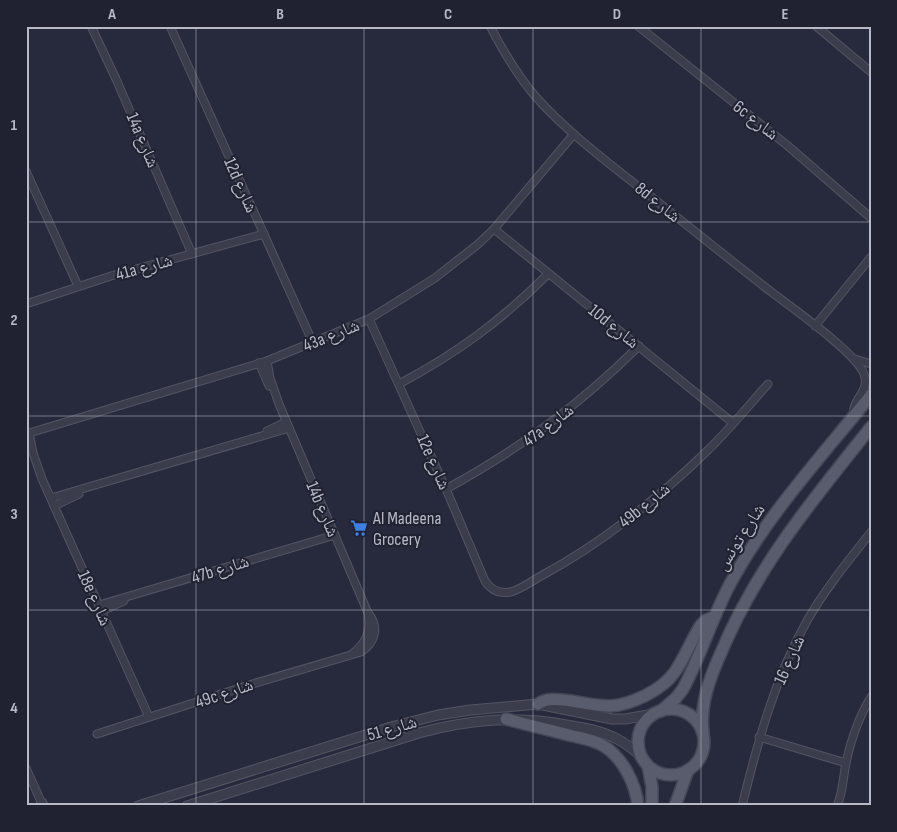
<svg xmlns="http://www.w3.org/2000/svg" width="897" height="832" font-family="'Sofia Sans Condensed','Noto Naskh Arabic',sans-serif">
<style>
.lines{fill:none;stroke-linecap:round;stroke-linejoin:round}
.minor-casing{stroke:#535564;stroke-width:9}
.tertiary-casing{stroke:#535564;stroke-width:11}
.primary-casing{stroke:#444655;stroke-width:14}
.minor{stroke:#3b3d4c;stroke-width:7}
.tertiary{stroke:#3b3d4c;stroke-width:9}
.primary{stroke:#595c6c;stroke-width:11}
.grid{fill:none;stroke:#b7b9c7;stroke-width:1;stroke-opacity:0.55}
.labels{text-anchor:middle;stroke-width:4;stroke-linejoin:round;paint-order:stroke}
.street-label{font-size:18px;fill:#b7b9c7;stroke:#202231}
.poi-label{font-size:18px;fill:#b7b9c7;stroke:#202231;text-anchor:start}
.neatline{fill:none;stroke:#b7b9c7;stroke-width:2}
.grid-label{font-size:16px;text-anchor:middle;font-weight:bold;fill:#b7b9c7}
</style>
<rect width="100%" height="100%" fill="#272a3c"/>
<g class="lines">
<g class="minor-casing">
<g id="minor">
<polyline points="91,26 116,79 192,254"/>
<polyline points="170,26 313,343"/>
<path d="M490 26C503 51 517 75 535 96 567 132 606 161 644 191 687 225 730 260 774 294 795 310 856 353 864 374 871 392 850 400 854 416"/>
<polyline points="638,26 788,146 871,218"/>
<polyline points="816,26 871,72"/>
<polyline points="26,171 78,286"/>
<polyline points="494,229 733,423"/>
<polyline points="26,304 111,276 264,234"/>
<path d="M369 319 446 489 485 581C491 590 500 594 511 592 521 589 532 581 541 576 599 545 660 497 707 451 729 430 748 406 768 384"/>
<polyline points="815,326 871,257"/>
<polyline points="855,359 871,364"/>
<path d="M267 361 270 378 279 404 368 613C372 631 366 643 352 654"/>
<polyline points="259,363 269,386"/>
<path d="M399 384C457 353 501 321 548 274"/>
<polyline points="267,431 286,422"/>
<polyline points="29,433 33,453 42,479 149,717"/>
<polyline points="26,434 267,361 369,319 435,278 477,245 494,229 574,134"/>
<path d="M446 489C521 448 578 406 639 346"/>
<polyline points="51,498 289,428"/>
<polyline points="54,506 79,494"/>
<polyline points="99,605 335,535"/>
<polyline points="102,611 124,601"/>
<path d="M97 734 249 685 361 652C375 643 380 627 368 613"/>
<polyline points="759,737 846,763"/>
<polyline points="26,768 43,806"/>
<path d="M742 806C758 741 775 677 808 619 826 588 849 560 871 532"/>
<path d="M837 806C843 793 843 777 846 763 851 740 858 718 871 697"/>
</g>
</g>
<g class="tertiary-casing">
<g id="tertiary">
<polyline points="42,803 43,806"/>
<polyline points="138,806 391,727 438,715 470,710 538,704 612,719 625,719 654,714"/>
<path d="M187 806 419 733C471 719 519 715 572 726 586 728 601 731 613 737 623 741 631 748 639 754"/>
</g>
</g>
<g class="primary-casing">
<g id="primary">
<path d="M538 704C548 697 560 700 571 701 584 703 597 706 610 706 631 705 662 690 674 673 685 658 691 640 701 625L706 620 714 617"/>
<circle cx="671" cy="742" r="33"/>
<path d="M661 711 676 698 683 689C701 655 712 618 730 584 767 515 822 456 871 395"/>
<path d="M506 719C528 725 550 730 573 736 582 738 593 740 602 745 622 756 636 784 638 806"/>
<path d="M703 732C700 704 709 680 720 655 757 566 812 501 871 427"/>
<polyline points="648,766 652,787 652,806"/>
<polyline points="675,806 688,770"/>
</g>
</g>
<use href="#minor" class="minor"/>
<use href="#tertiary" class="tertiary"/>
<use href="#primary" class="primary"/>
</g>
<path class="grid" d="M196 26V806M364 26V806M533 26V806M701 26V806M26 222H871M26 416H871M26 610H871"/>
<defs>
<g id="supermarket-bare" transform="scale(1.35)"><path d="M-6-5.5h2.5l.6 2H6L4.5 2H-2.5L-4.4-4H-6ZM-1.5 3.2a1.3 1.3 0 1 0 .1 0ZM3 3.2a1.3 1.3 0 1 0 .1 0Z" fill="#3f7fe0" stroke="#202231" stroke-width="2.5" paint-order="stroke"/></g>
</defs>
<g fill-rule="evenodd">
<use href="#supermarket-bare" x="359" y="528"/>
</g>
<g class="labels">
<g class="street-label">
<text transform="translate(756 120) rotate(38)" y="6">6c شارع</text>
<text transform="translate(143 140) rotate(67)" y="6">14a شارع</text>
<text transform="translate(241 185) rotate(66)" y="6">12d شارع</text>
<text transform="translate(658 202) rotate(39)" y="6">8d شارع</text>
<text transform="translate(144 267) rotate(-15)" y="6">41a شارع</text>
<text transform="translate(614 326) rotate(39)" y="6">10d شارع</text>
<text transform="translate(331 335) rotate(-22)" y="6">43a شارع</text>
<text transform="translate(548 425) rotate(-37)" y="6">47a شارع</text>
<text transform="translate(434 462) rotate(66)" y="6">12e شارع</text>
<text transform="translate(644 505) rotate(-39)" y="6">49b شارع</text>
<text transform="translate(323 509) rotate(67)" y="6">14b شارع</text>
<text transform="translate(740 537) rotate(-57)" y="6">شارع تونس</text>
<text transform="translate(220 569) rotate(-17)" y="6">47b شارع</text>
<text transform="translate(95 598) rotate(66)" y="6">18e شارع</text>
<text transform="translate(789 660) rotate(-66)" y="6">شارع 16</text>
<text transform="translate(224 693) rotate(-18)" y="6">49c شارع</text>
<text transform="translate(392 728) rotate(-16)" y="6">شارع 51</text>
</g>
<g class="poi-label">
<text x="373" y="524">Al Madeena<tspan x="373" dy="21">Grocery</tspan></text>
</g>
</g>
<rect width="897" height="832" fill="none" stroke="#202231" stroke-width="55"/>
<rect x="28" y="28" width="842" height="776" class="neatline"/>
<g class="grid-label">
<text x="112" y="19">A</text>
<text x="280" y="19">B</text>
<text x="448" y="19">C</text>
<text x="617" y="19">D</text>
<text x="785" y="19">E</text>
<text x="14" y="130">1</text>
<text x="14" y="325">2</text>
<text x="14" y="519">3</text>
<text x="14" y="713">4</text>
</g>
</svg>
